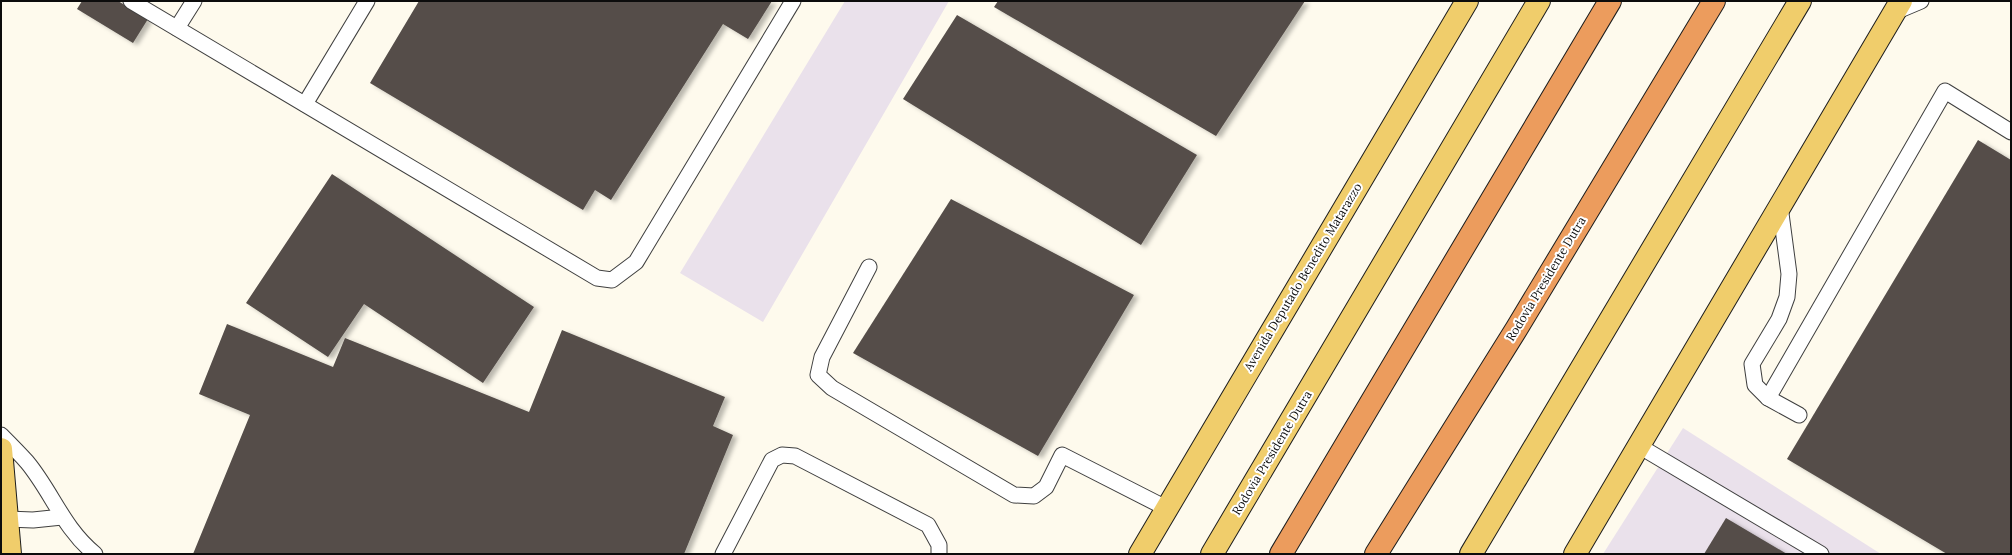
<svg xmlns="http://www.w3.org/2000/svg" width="2012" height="555" font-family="Lora,serif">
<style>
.industrial{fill:#eae1eb}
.building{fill:#544d49;filter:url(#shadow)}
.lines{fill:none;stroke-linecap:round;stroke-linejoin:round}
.lane-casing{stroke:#3f3f3f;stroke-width:17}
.primary-casing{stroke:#1d1d1d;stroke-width:24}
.highway-casing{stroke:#1d1d1d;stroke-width:24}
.lane{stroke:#fff;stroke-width:15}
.primary{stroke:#f0cd6b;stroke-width:22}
.highway{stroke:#ec9c5d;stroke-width:22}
.labels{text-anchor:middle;stroke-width:4;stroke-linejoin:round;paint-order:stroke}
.street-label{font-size:12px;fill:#0c0c0c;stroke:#fff}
</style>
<defs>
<filter id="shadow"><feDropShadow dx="4.5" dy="2.5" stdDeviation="2" flood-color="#0004"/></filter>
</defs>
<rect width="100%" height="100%" fill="#fefaed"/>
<g class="industrial">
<polygon points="845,1 949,1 763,322 680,273"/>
<polygon points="1683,428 1881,554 1603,554"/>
</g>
<g class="building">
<polygon points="82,1 118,1 148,19 133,43 77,9"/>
<polygon points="419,1 772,1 748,39 723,24 611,200 595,190 583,210 370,83"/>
<polygon points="998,1 1305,1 1216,136 994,7"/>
<polygon points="957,15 1197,155 1141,245 903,99"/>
<polygon points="1978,140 2011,160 2011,554 1947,554 1787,459"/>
<polygon points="332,174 534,307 483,383 364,304 328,357 246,303"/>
<polygon points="951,199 1134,295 1038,456 853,353"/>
<polygon points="227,324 333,367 345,338 529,412 562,330 725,397 713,426 733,435 684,554 193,554 250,415 199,394"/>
<polygon points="1726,518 1787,554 1704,554"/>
</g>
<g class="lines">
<g class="lane-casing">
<g id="lane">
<polyline points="131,1 597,278 612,280 636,262 793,1"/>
<polyline points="1895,12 1921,1"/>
<polyline points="177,28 194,1"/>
<polyline points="305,104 367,1"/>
<polyline points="1780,206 1789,274 1787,297 1779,319 1752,364 1755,385 1768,398 1799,415"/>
<polyline points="869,267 822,357 818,375 832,388 1014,495 1034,496 1046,487 1062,455 1166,508"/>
<polyline points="1768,398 1945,91 2011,132"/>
<path d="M1 435C10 444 19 453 27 462 52 492 63 528 95 554"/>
<polyline points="1639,446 1821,554"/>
<polyline points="7,519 33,520 62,517"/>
<polyline points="723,554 772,460 782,455 795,456 928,525 939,545 939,554"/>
</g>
</g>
<g class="primary-casing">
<g id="primary">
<polyline points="1,449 10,554"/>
<polyline points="1140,554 1467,1"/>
<polyline points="1212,554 1539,1"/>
<polyline points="1471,554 1800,1"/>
<polyline points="1575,554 1901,1"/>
</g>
</g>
<g class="highway-casing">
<g id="highway">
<polyline points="1281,554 1610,1"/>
<polyline points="1376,554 1517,328 1714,1"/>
</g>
</g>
<use href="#lane" class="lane"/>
<use href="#primary" class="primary"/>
<use href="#highway" class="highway"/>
</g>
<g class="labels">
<g class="street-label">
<text transform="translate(1303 277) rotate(-59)" y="4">Avenida Deputado Benedito Matarazzo</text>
<text transform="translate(1546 279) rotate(-59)" y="4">Rodovia Presidente Dutra</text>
<text transform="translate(1272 453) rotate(-59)" y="4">Rodovia Presidente Dutra</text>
</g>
</g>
<rect width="2012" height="555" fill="none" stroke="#0c0c0c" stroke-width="4"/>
</svg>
